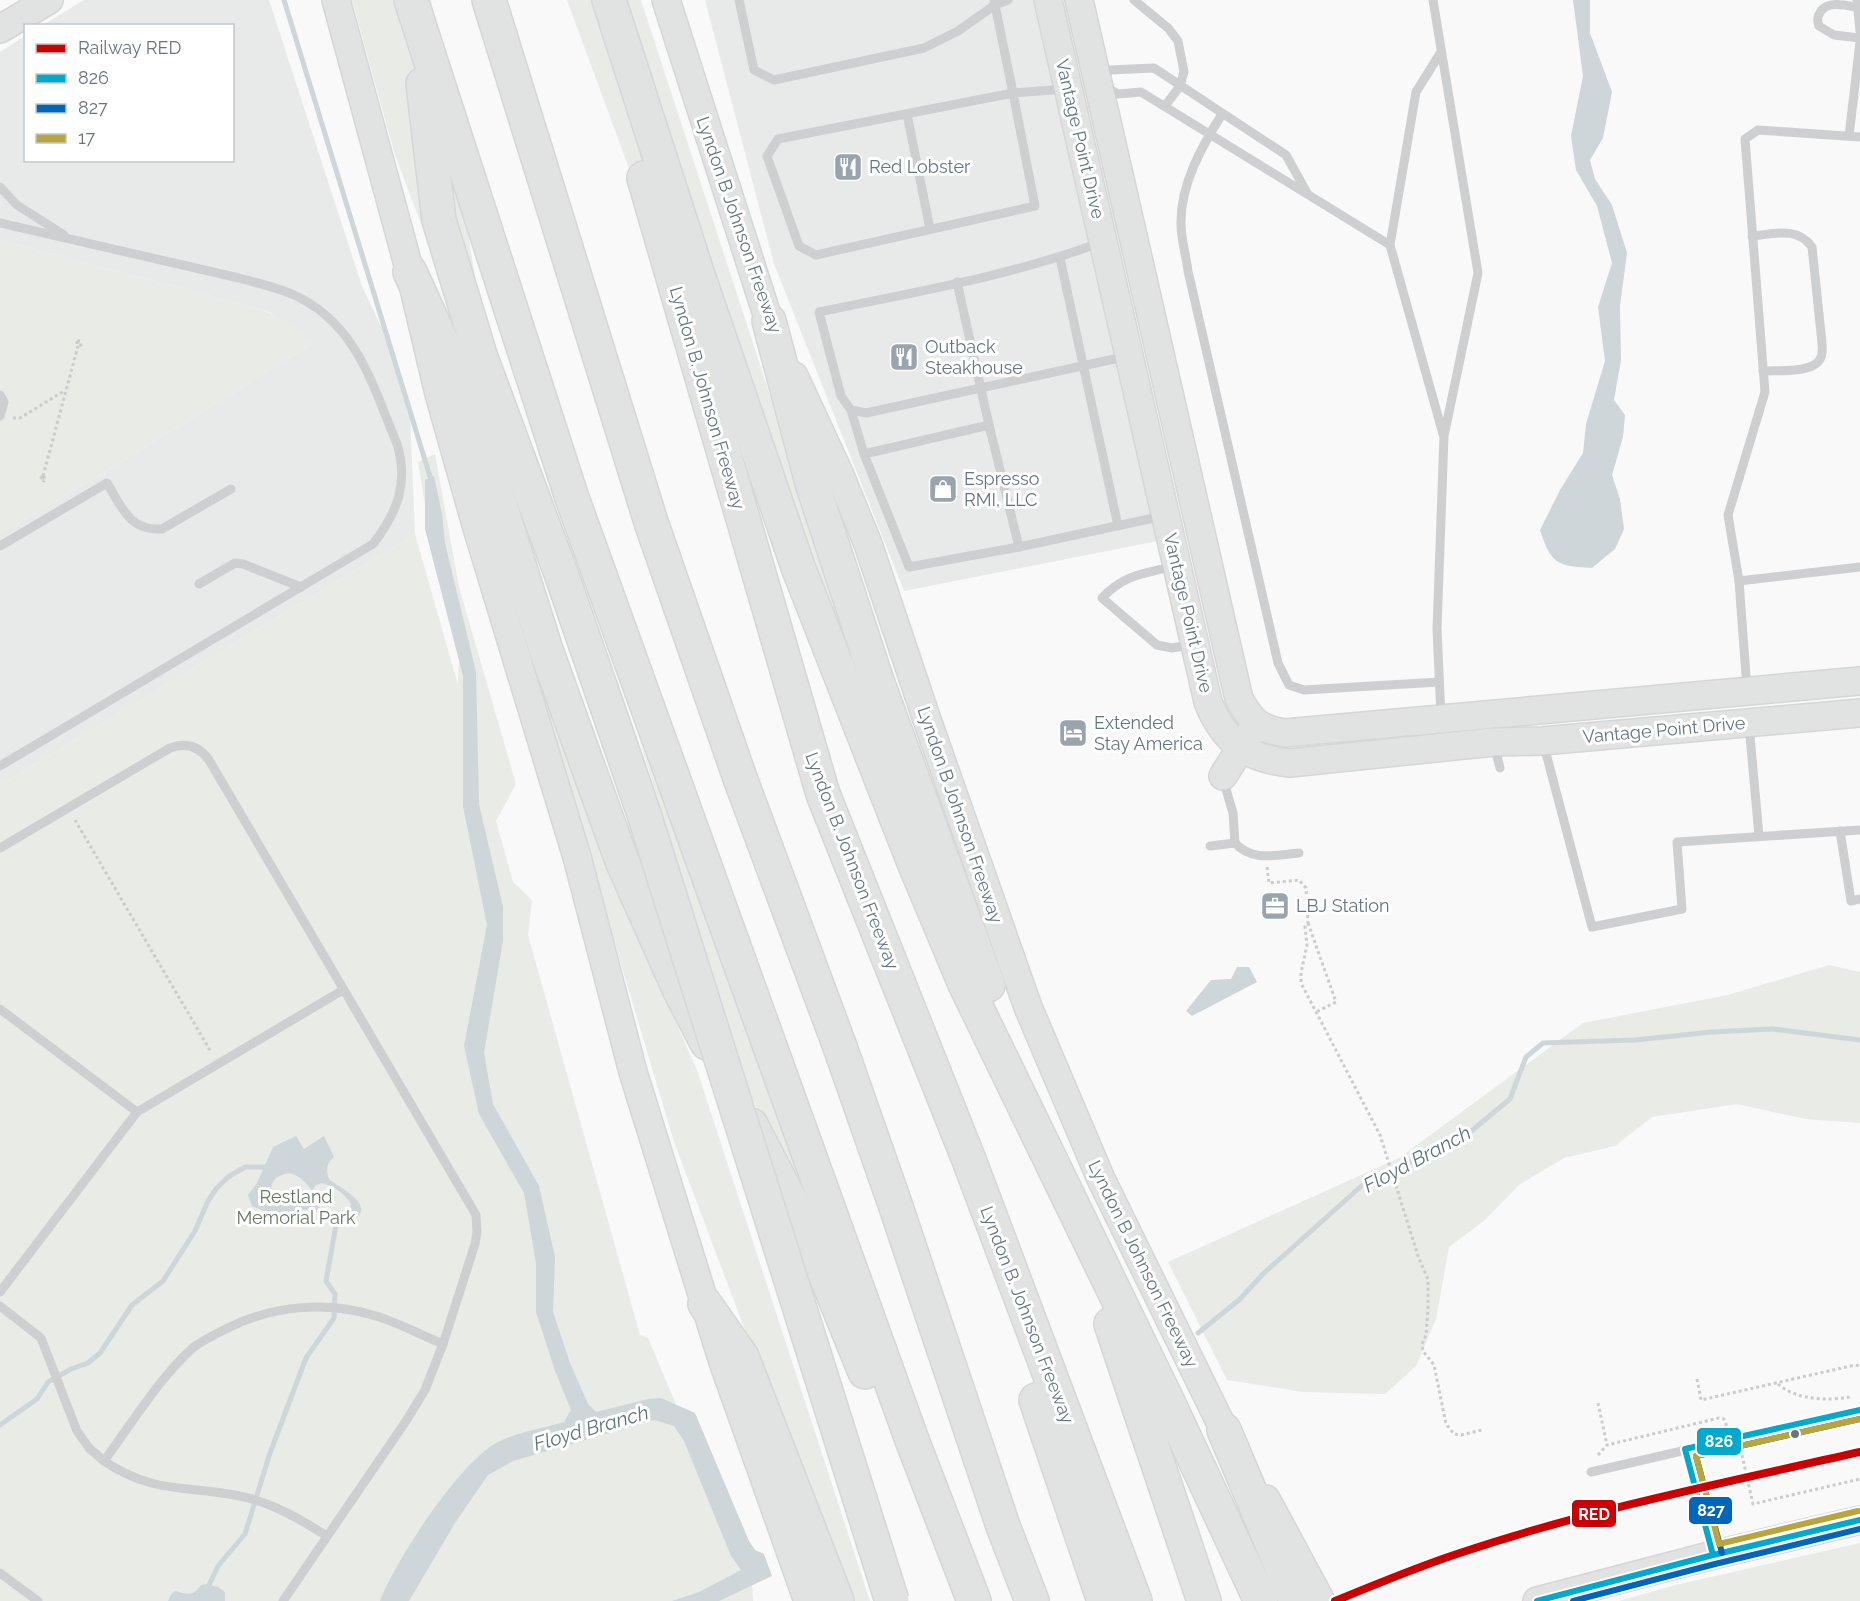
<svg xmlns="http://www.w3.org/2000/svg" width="1860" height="1601" font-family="Raleway,sans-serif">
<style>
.built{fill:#e8e9e9}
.green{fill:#e8ebe6}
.water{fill:#ced6d9;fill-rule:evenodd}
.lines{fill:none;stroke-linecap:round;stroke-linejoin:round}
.stream{stroke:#ced6d9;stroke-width:5}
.secondary-casing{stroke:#d5d6d7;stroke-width:30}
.highway-casing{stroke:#d5d6d6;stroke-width:36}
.path{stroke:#cbcccd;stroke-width:3;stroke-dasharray:3 3;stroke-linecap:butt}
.lane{stroke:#cecfd0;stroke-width:9}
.secondary{stroke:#e1e2e2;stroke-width:27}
.highway{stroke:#e1e2e2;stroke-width:33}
.highway-bridge-casing{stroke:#d5d6d6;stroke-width:36;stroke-linecap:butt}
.highway-bridge{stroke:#e1e2e2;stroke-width:33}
.bus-1-casing{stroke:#fff;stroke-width:10}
.bus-2-casing{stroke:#fff;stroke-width:10}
.bus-3-casing{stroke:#fff;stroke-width:10}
.bus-1{stroke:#00a9ce;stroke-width:6}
.bus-2{stroke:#0065bd;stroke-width:6}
.bus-3{stroke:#baa53b;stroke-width:6}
.rail-1-casing{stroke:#fff;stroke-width:12}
.rail-1{stroke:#c00;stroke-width:8}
.bus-dot{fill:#657683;stroke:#fff;stroke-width:2}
.labels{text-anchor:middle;stroke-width:6;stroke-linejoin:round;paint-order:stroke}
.street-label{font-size:18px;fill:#657683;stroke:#fff}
.poi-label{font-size:18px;fill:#657683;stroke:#fff;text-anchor:start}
.park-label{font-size:18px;fill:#687a64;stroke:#fff}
.water-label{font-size:20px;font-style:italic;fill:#60757c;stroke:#fff}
.line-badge{stroke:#fff;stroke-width:2}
.badge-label{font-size:16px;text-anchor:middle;font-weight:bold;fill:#fff}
</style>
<rect width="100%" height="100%" fill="#f9f9f9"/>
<g class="built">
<polygon points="84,0 269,0 362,286 393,352 410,414 415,534 0,785 0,534 112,468 312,344 271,313 257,308 0,240 0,52 25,36 26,160 232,160 232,26 43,25"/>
<polygon points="705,0 1043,0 1158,541 904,591 774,264"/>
</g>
<g class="green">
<polygon points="352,0 431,0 477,289 528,508 515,506 464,338 395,155"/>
<polygon points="567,0 641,0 890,763 712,394"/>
<path d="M0 240 257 308C279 316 297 327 312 344L112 468 0 534Z"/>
<polygon points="435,454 459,587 516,784 496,821 513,882 532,900 528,935 640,1335 648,1338 752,1584 753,1601 0,1601 0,785 415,534 458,685 460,628 436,572 418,462"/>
<polygon points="499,554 625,908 697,1070 870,1601 850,1601 813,1510 674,1142"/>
<polygon points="639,739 771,1090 804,1198 751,1096"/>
<polygon points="1829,965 1860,972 1860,1123 1805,1119 1737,1104 1652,1117 1615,1146 1564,1158 1520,1184 1485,1220 1449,1247 1436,1319 1416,1366 1385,1394 1303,1392 1227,1380 1168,1262 1399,1158 1583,1023 1728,995"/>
<polygon points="1860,1543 1860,1601 1619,1601 1676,1585"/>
</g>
<g class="water">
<path d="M1573 0H1590V33L1612 92 1603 138 1590 160 1595 179 1612 205 1627 253 1620 306 1621 360 1614 400 1625 415 1623 437 1612 475 1620 499 1624 529 1615 549 1592 568C1557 566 1551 564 1540 530L1560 490 1583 453 1586 424 1605 361 1598 307 1612 263 1597 206 1576 170 1571 136 1583 76Z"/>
<path d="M434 476 442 514 445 543 476 672 479 804 503 907V941L484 1053 493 1104 539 1186 555 1257 553 1312 570 1363 588 1404 596 1412 648 1399 661 1398 695 1413 749 1541 755 1550 764 1554 772 1576 719 1601H672L699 1592 741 1570 731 1556 684 1441 674 1426 654 1420 513 1461 488 1475 455 1523 409 1601H380C396 1560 456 1468 493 1445 514 1432 541 1429 564 1422L571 1410 555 1371 536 1312V1263L524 1193 479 1114 464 1046 487 925 463 806V676L425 529V480Z"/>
<polygon points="1237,967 1249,967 1257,982 1192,1016 1186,1011 1211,980 1231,979"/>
<path d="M296 1136 304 1149 324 1136 334 1157C326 1164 326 1169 329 1179 339 1188 379 1205 352 1221 348 1224 339 1225 334 1224 326 1221 319 1211 311 1210 303 1208 295 1213 288 1213 275 1215 263 1211 252 1206L248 1195 257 1183 273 1147ZM290 1173C301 1177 306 1182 312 1191L315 1186 321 1183C333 1185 344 1193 351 1204L348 1213C328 1224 324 1204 308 1203 300 1203 292 1206 283 1205L271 1194C270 1180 277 1175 290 1173Z"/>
<path d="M207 1584 218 1587 225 1592V1601H168L172 1593 176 1591C188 1595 194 1596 201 1585Z"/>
</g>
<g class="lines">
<g class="stream">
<polyline points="284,0 432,483"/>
<polyline points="1198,1333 1239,1300 1263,1274 1367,1181 1432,1153 1469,1133 1510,1099 1526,1057 1543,1043 1635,1040 1712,1032 1773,1029 1860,1040"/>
<polyline points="0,1425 37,1399 48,1382 71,1369 88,1363 100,1353 132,1305 163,1281 195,1231 208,1201 216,1189 228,1177 245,1167 264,1167"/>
<polyline points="209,1585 218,1566 245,1534 270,1453 306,1358 334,1318 335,1294 326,1281 336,1225"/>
</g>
<g class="secondary-casing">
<g id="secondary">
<polyline points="336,0 410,272 439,394 477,528 577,857 633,1072 723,1362 808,1601"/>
<polyline points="666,0 769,321 776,338"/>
<path d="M1048 0 1208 702C1224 742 1248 759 1290 763L1494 742 1542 741 1860 713"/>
<path d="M1079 0 1239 699C1251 721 1259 729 1285 733L1860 681"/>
<polyline points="0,29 49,0"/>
<polyline points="794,376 839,473 868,544 925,714 1028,1007 1101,1179 1224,1430 1235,1448"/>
<polyline points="1223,776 1251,732"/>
<polyline points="1266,1499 1321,1601"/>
<polyline points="1537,1601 1713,1555 1860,1520"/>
</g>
</g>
<g class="highway-casing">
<g id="highway">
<polyline points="411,0 572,498 912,1440 974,1601"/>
<polyline points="489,0 651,522 740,778 840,1047 894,1201 1003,1526 1032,1601"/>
<polyline points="609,0 697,272 798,567 913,860 965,984 1167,1400 1261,1601"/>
<polyline points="423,84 439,220 481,358 562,576 619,741"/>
<polyline points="644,178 823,794 969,1160 1135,1601"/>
<polyline points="410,272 464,391 546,650 622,861 680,991 707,1043"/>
<polyline points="769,321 812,483 877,681 988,985"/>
<polyline points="751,1125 812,1242 865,1372"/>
<polyline points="705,1304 742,1357 837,1601"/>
<polyline points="1111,1324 1204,1601"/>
<polyline points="1036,1400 1104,1601"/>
<polyline points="1224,1430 1296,1601"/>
</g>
</g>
<g class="path">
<polygon points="77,341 80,341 81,345 77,345"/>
<polyline points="13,418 20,418 64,391"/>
<polyline points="43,476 78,346"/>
<polygon points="43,476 46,479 44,481 40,479"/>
<polyline points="75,820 211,1052"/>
<polyline points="1267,867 1269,883 1299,880 1306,888 1308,923 1305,926 1307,945 1301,973 1301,983 1380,1135 1419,1259 1428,1279 1428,1309 1426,1335 1422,1344 1423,1351 1434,1365 1446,1424 1454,1434 1461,1435 1482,1430"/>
<polyline points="1308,923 1336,1002 1316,1012"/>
<polyline points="1697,1379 1701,1400 1855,1365 1860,1366"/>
<path d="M1778 1384C1796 1400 1827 1401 1850 1397"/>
<polyline points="1598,1403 1607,1445"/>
<polyline points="1598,1455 1607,1445 1719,1418 1724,1419 1728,1429"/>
<polyline points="1742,1455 1753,1504 1860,1479"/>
</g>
<g class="lane">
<polyline points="739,0 754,70 774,80 924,48 958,31 995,5 1008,0"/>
<polyline points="994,0 1013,93 778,139 767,156 799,246 816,255 1035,206 1013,93 1066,89"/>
<polyline points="1134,0 1168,28 1178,41 1184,72 1180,86 1165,106"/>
<polyline points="1433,0 1478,273 1444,436 1437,629 1441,717"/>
<polyline points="1857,0 1860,31"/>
<path d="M1860 8C1848 6 1829 0 1821 11 1817 17 1817 20 1819 26L1834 35 1860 38"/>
<polyline points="1441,52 1416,92 1390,245 1443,434"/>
<polyline points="1102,78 1110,70 1154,68 1286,155 1307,193"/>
<polyline points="1105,87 1118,94 1141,92 1390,245"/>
<polyline points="907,114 930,229"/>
<path d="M1222 114C1202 146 1180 185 1181 224 1181 239 1186 255 1188 271L1278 663 1289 685 1304 690 1439 682"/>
<polyline points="1849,136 1860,42"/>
<polyline points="1860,137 1758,130 1745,139 1765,392 1728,515 1739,581 1860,567"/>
<polyline points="0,187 17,205 64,235"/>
<path d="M0 223 239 278C257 283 275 287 292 294 357 323 372 384 397 444 409 483 397 513 373 544L0 766"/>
<path d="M1752 236C1774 234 1797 226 1812 247L1822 343C1822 347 1823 353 1821 357 1815 374 1778 370 1763 371"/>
<path d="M1102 242C1011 276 914 292 819 312L841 396 851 410 866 413 1128 356"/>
<polyline points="1060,258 1118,526"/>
<polyline points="957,282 989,425 864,454 909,567 1019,547 1163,516"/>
<polyline points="0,395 4,402 0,416"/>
<polyline points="851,410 864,454"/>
<polyline points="989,425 1019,547"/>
<path d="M0 546 107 483C122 507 129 531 162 529L231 489"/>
<path d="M1175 566C1144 574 1124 574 1102 598L1157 645 1172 648 1193 644"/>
<polyline points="1739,581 1747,689"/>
<polyline points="199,584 235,563 243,564 301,587"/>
<polyline points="1749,725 1759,836"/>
<polyline points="1543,742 1592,927 1682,909 1677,842 1860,830"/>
<polyline points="1494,744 1500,768"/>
<path d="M1223 779 1233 813 1235 843C1252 862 1276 855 1299 853"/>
<polyline points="1840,831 1851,901 1860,899"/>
<polyline points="1210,846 1235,843"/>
<path d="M0 848 170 748C186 742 199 746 209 760L476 1215 477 1232 475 1244 443 1344 425 1390 406 1421 283 1601"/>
<polyline points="0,1009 137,1112"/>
<polyline points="0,1292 137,1112 343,990"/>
<polyline points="0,1306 41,1338 77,1431 89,1448 104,1461"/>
<polyline points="1685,1449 1712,1552"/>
<polyline points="1591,1472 1860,1410"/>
<path d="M327 1536C301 1520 275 1504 244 1497 190 1485 154 1495 104 1461 130 1426 162 1374 194 1347 205 1339 218 1333 230 1327 275 1305 328 1301 376 1316 399 1323 421 1335 443 1344"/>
<polyline points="0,1573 38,1601"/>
</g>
<use href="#secondary" class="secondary"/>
<use href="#highway" class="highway"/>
<g class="highway-bridge-casing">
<polyline id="highway-bridge" points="619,741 643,811 892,1601"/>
</g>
<use href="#highway-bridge" class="highway-bridge"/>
<g class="bus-1-casing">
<g id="bus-1">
<polyline points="1713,1555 1685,1449 1860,1410"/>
<polyline points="1537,1601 1713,1555 1860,1520"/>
</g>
</g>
<g class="bus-2-casing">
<g id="bus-2">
<polyline points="1722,1553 1696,1456 1860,1419"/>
<polyline points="1573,1601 1715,1564 1860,1529"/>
</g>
</g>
<g class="bus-3-casing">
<polyline id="bus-3" points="1858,1511 1719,1544 1696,1456 1860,1419"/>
</g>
<use href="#bus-1" class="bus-1"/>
<use href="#bus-2" class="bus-2"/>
<use href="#bus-3" class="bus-3"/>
<g class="rail-1-casing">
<path id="rail-1" d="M1335 1601C1377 1584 1419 1566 1463 1552 1592 1509 1727 1482 1860 1452"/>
</g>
<use href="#rail-1" class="rail-1"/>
</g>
<defs>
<g id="restaurant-square" transform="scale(1.5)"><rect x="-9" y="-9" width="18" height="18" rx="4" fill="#99a4ac" stroke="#fff"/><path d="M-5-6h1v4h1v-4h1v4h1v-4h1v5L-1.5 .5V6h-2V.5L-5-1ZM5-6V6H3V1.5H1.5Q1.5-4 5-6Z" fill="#fff"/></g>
<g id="shop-square" transform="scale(1.5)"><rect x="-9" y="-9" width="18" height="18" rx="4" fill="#99a4ac" stroke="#fff"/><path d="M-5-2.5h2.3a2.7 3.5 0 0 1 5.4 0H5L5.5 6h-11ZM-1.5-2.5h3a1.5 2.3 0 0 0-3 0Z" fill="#fff"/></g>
<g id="hotel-square" transform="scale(1.5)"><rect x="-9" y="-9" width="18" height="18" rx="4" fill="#99a4ac" stroke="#fff"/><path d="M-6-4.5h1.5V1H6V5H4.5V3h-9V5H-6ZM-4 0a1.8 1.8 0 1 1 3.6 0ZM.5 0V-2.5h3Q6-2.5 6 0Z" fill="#fff"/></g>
<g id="office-square" transform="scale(1.5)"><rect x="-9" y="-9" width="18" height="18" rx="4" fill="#99a4ac" stroke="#fff"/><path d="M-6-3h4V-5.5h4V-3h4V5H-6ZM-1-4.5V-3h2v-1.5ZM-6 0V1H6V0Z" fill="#fff"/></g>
</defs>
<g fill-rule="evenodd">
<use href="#restaurant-square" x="848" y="167"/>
<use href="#restaurant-square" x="904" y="357"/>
<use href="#shop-square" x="943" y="489"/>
<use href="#hotel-square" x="1073" y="733"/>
<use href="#office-square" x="1275" y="906"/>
</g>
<circle class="bus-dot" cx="1795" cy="1434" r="5"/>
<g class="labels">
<g class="street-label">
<text transform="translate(1080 139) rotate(77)" y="6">Vantage Point Drive</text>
<text transform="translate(739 225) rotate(71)" y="6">Lyndon B Johnson Freeway</text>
<text transform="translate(707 398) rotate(74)" y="6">Lyndon B. Johnson Freeway</text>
<text transform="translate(1188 613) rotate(77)" y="6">Vantage Point Drive</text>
<text transform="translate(1664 730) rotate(-5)" y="6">Vantage Point Drive</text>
<text transform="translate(960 815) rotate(71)" y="6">Lyndon B Johnson Freeway</text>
<text transform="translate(852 861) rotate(69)" y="6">Lyndon B. Johnson Freeway</text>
<text transform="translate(1143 1264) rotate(64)" y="6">Lyndon B Johnson Freeway</text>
<text transform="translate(1027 1315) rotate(69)" y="6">Lyndon B. Johnson Freeway</text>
</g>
<g class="poi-label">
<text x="869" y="173">Red Lobster</text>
<text x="925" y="353">Outback<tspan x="925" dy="21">Steakhouse</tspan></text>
<text x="964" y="485">Espresso<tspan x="964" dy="21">RMI, LLC</tspan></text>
<text x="1094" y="729">Extended<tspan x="1094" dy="21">Stay America</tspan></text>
<text x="1296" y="912">LBJ Station</text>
</g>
<g class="park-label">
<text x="296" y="1203">Restland<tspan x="296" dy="21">Memorial Park</tspan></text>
</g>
<g class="water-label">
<text transform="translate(1417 1159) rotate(-28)" y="7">Floyd Branch</text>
<text transform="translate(591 1428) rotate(-16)" y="7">Floyd Branch</text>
</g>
</g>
<g class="line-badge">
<rect x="1696" y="1427" width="46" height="29" rx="6" fill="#00a9ce"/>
<rect x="1688" y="1496" width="45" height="29" rx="6" fill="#0065bd"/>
<rect x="1571" y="1499" width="46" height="29" rx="6" fill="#c00"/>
</g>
<g class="badge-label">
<text x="1719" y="1447">826</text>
<text x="1711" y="1516">827</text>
<text x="1594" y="1520">RED</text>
</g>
<rect x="24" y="24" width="210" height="138" fill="#ffffff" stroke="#c1c8cd" stroke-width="1.5"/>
<rect x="36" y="44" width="30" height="9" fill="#cc0000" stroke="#c1c8cd" stroke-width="1.5"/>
<text x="78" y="54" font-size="18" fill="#657683">Railway RED</text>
<rect x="36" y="74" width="30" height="9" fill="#00a9ce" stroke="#c1c8cd" stroke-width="1.5"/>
<text x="78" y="84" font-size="18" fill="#657683">826</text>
<rect x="36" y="104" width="30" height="9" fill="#0065bd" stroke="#c1c8cd" stroke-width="1.5"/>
<text x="78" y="114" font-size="18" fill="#657683">827</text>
<rect x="36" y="134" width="30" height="9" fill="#baa53b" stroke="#c1c8cd" stroke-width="1.5"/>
<text x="78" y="144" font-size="18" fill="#657683">17</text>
</svg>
